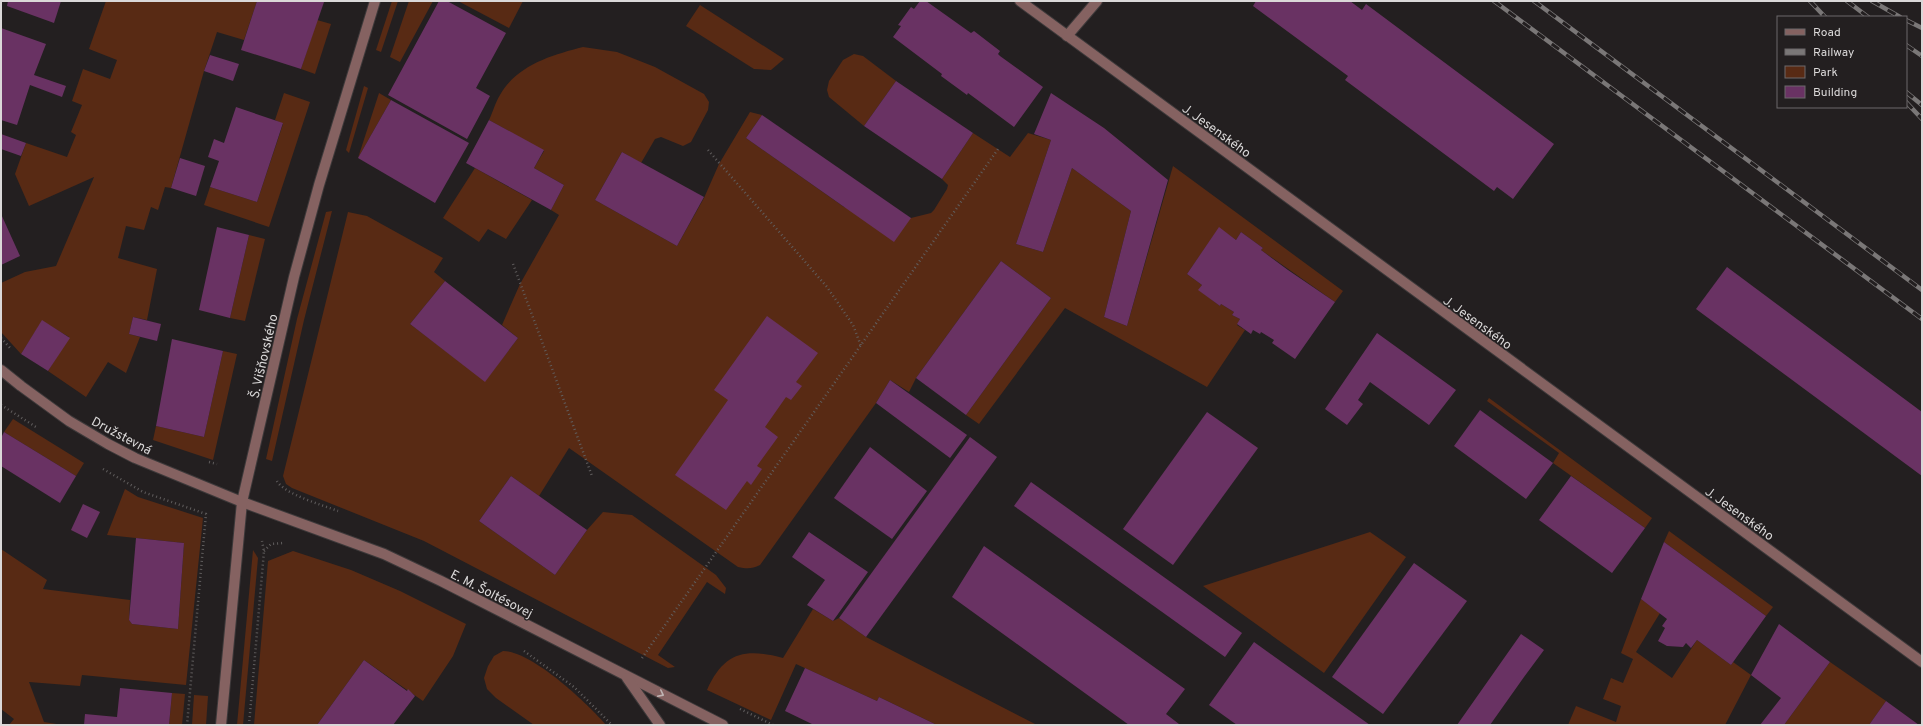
<svg xmlns="http://www.w3.org/2000/svg" width="1923" height="726" font-family="Overpass,sans-serif">
<style>
.green{fill:#582a14}
.building{fill:#693263}
.lines{fill:none;stroke-linecap:round;stroke-linejoin:round}
.minor-casing{stroke:#3d393a;stroke-width:12}
.path{stroke:#605d5d;stroke-width:2.5;stroke-dasharray:1 3;stroke-linecap:butt}
.minor{stroke:#856261;stroke-width:10}
.rail-casing{stroke:#7a7777;stroke-width:4.5}
.rail{stroke:#231f20;stroke-width:3;stroke-dasharray:9;stroke-linecap:butt}
.oneway{stroke:#c0b5b4}
.labels{text-anchor:middle;stroke-width:3;stroke-linejoin:round;paint-order:stroke}
.street-label{font-size:13px;fill:#dad8d8;stroke:#231f20}
</style>
<rect width="100%" height="100%" fill="#231f20"/>
<g class="green">
<polygon points="106,1 257,1 244,40 217,32 204,71 171,188 165,187 158,210 151,207 144,230 126,226 118,258 157,269 147,320 133,317 129,334 140,337 126,373 108,362 86,397 48,371 69,337 42,321 21,354 1,332 1,283 25,272 56,266 94,177 29,206 15,174 26,143 67,157 76,135 71,132 82,105 72,101 83,69 110,79 117,60 89,49"/>
<polygon points="392,1 398,1 381,52 376,50"/>
<polygon points="409,1 433,1 400,62 390,57"/>
<polygon points="458,1 523,1 509,28"/>
<polygon points="700,5 784,59 771,70 754,69 686,26"/>
<polygon points="317,20 331,24 315,74 301,69"/>
<path d="M583 47 617 52 655 67 704 94 709 102 708 110 691 142 683 146 661 137 655 139 641 163 622 152 595 200 677 246 704 198 719 164 750 112 762 115 746 138 844 207 911 218 931 213 934 210 947 189 948 185 942 179 973 133 1010 157 1028 133 1051 140 1016 244 1043 252 1072 168 1131 211 1104 317 1127 326 1173 166 1343 291 1335 302 1261 250 1263 248 1241 232 1236 240 1219 228 1187 274 1202 285 1199 290 1220 306 1221 304 1234 312 1232 315 1240 319 1237 325 1245 330 1207 387 1065 308 979 424 966 415 1051 298 1001 261 916 378 909 392 890 380 876 403 760 565C752 569 747 569 738 567L569 448 539 496 511 476 479 521 555 575 587 530 603 512 632 515 716 575 726 588 725 594 707 582 658 655 675 667 668 668 424 541 292 488 286 484 283 476 348 212 367 216 443 258 434 272 445 281 410 324 485 381 518 338 502 325 520 284 559 215 551 210 564 185 534 168 544 151 489 120C493 112 495 103 500 95 517 65 552 55 583 47Z"/>
<polygon points="854,54 863,56 896,81 864,126 829,97 827,90 829,81 843,60"/>
<polygon points="364,86 368,88 349,153 346,150"/>
<polygon points="284,93 310,102 269,227 204,205 210,187 257,202 283,124 275,120"/>
<polygon points="379,93 391,100 358,158"/>
<polygon points="475,168 532,200 506,239 488,229 479,242 443,218"/>
<polygon points="332,211 304,320 272,461 266,459 297,319 326,212"/>
<polygon points="249,235 265,239 245,321 230,318"/>
<polygon points="223,351 237,354 213,460 153,440 156,426 204,437"/>
<polygon points="1489,398 1652,518 1645,528 1553,463 1559,453 1487,401"/>
<polygon points="13,419 84,463 76,476 4,432"/>
<polygon points="125,489 138,497 203,518 186,685 82,675 80,686 29,682 44,722 63,725 9,725 14,719 1,709 1,549 47,580 43,589 130,600 129,620 132,624 178,629 184,543 107,535"/>
<polygon points="1669,531 1773,607 1766,616 1664,542"/>
<polygon points="1370,532 1406,557 1324,673 1203,586"/>
<polygon points="253,550 258,558 243,725 237,725"/>
<polygon points="293,551 351,570 400,591 466,624 453,656 423,701 364,660 317,725 254,725 268,561"/>
<polygon points="1641,599 1660,613 1636,652 1672,678 1697,640 1731,665 1733,662 1751,675 1725,725 1568,725 1576,706 1616,722 1621,706 1603,699 1611,678 1623,683 1633,659 1621,653"/>
<path d="M813 609 833 621 839 618 866 637 1037 725H937L879 697 877 701 796 664 771 720 707 690C724 652 745 648 783 658Z"/>
<path d="M503 651C532 651 587 703 606 725H534L496 698 487 689 484 678 488 666 494 656Z"/>
<polygon points="1830,662 1886,701 1869,725 1784,725"/>
<polygon points="172,693 185,694 182,725 169,725"/>
<polygon points="194,695 208,696 206,725 192,725"/>
</g>
<g class="building">
<polygon points="8,1 61,1 54,23 7,6"/>
<polygon points="257,1 324,2 301,69 241,50"/>
<polygon points="439,1 447,1 506,33 476,88 490,96 467,139 388,95"/>
<polygon points="920,1 926,1 971,33 974,31 1000,51 998,54 1000,56 1043,87 1014,127 968,93 967,95 941,76 942,74 893,37 901,26 898,25 911,7 914,9"/>
<polygon points="1256,1 1350,1 1362,10 1366,4 1554,144 1513,199 1497,187 1494,191 1345,80 1348,76 1253,6"/>
<polygon points="1,28 46,44 34,75 66,86 62,97 30,85 17,125 1,120"/>
<polygon points="210,55 239,64 233,81 204,71"/>
<polygon points="896,81 973,133 942,179 864,126"/>
<polygon points="1051,93 1104,128 1168,180 1127,326 1104,317 1131,211 1072,168 1043,252 1016,244 1051,140 1034,134"/>
<polygon points="391,100 469,143 435,203 358,158"/>
<polygon points="236,107 283,123 257,202 210,187 219,161 208,157 214,139 224,143"/>
<polygon points="762,115 911,218 894,242 746,138"/>
<polygon points="489,120 544,150 534,168 564,185 551,210 466,163"/>
<polygon points="1,134 26,143 21,156 1,149"/>
<polygon points="622,152 704,197 677,246 595,200"/>
<polygon points="180,158 205,166 196,196 171,188"/>
<polygon points="1,214 20,256 1,265"/>
<polygon points="217,227 249,235 230,318 199,310"/>
<polygon points="1219,227 1236,240 1241,232 1263,248 1261,250 1288,270 1335,302 1295,359 1272,343 1274,340 1261,332 1260,334 1253,330 1251,334 1237,324 1240,319 1232,315 1234,312 1221,304 1220,306 1198,290 1202,285 1187,274"/>
<polygon points="1001,261 1051,298 966,415 916,378"/>
<polygon points="1727,267 1922,412 1922,476 1696,309"/>
<polygon points="445,281 518,338 485,382 410,324"/>
<polygon points="767,316 818,353 796,382 802,386 791,400 786,397 765,427 778,437 757,466 762,469 751,485 747,481 726,510 675,475 728,400 714,390"/>
<polygon points="133,317 161,324 157,341 129,334"/>
<polygon points="42,320 70,338 48,371 21,354"/>
<polygon points="1377,333 1456,390 1429,425 1370,382 1358,400 1363,404 1347,425 1325,409"/>
<polygon points="172,339 223,351 204,437 156,426"/>
<polygon points="890,380 967,435 950,458 876,403"/>
<polygon points="1480,410 1553,463 1526,499 1454,446"/>
<polygon points="1207,412 1258,448 1173,565 1123,529"/>
<polygon points="4,432 76,476 60,503 1,466 1,438"/>
<polygon points="970,437 997,457 866,637 839,618"/>
<polygon points="870,447 927,491 892,539 834,498"/>
<polygon points="511,476 587,530 555,575 479,521"/>
<polygon points="1571,476 1645,528 1612,573 1539,520"/>
<polygon points="1031,482 1242,633 1225,657 1014,506"/>
<polygon points="83,504 100,512 87,538 71,530"/>
<polygon points="809,532 868,572 833,621 807,605 825,580 792,557"/>
<polygon points="136,538 184,543 178,629 132,624 129,620"/>
<polygon points="1664,542 1766,616 1731,665 1697,640 1691,648 1686,643 1683,647 1667,646 1658,641 1665,628 1662,626 1667,619 1641,599"/>
<polygon points="984,546 1185,689 1166,714 1179,724 1178,725 1129,725 952,597"/>
<polygon points="1414,563 1467,601 1383,714 1332,677"/>
<polygon points="1779,624 1830,662 1784,725 1760,725 1781,698 1751,675"/>
<polygon points="1521,634 1544,650 1524,677 1490,725 1457,725"/>
<polygon points="1254,642 1370,725 1237,725 1209,705"/>
<polygon points="364,660 407,691 408,689 415,696 393,725 317,725"/>
<polygon points="805,668 877,701 879,697 937,725 814,725 785,711"/>
<polygon points="120,688 172,693 169,725 84,725 85,714 117,717"/>
<polygon points="1886,701 1919,725 1869,725"/>
</g>
<g class="lines">
<g class="minor-casing">
<g id="minor">
<polyline points="1020,1 1922,662"/>
<polyline points="1067,36 1097,1"/>
<polyline points="1,370 21,386 69,421 108,444 135,458 242,502 384,554 441,581 723,725"/>
<polyline points="627,678 660,725"/>
<polyline points="221,725 242,502 294,277 319,185 375,1"/>
</g>
</g>
<g class="path">
<polyline points="708,150 827,287 853,325 861,346"/>
<polyline points="513,264 592,476"/>
<polyline points="1,338 11,349"/>
<polyline points="1,405 36,427"/>
<polyline points="209,462 217,464"/>
<polyline points="103,469 143,492 206,514 187,725"/>
<path d="M277 481C284 494 322 505 338 511"/>
<polyline points="264,551 271,544 283,543"/>
<polyline points="524,651 574,687 612,725"/>
<polyline points="642,658 998,149"/>
<polyline points="740,709 773,725"/>
<polyline points="249,725 264,551 262,541"/>
</g>
<use href="#minor" class="minor"/>
<g class="rail-casing">
<g id="rail">
<polyline points="1494,1 1922,319"/>
<polyline points="1534,1 1922,290"/>
<polyline points="1810,1 1825,17"/>
<polyline points="1847,1 1868,17"/>
<polyline points="1872,1 1900,17"/>
<polyline points="1906,20 1922,28"/>
<polyline points="1906,45 1922,56"/>
<polyline points="1906,92 1922,105"/>
<polyline points="1906,102 1922,119"/>
</g>
</g>
<use href="#rail" class="rail"/>
</g>
<defs><path id="oneway-chevron" d="M-2-3.5L2.5 0L-2 3.5" fill="none" stroke-width="1.6" stroke-linecap="round" stroke-linejoin="round"/></defs>
<use class="oneway" href="#oneway-chevron" transform="translate(661 694) rotate(27)"/>
<g class="labels">
<g class="street-label">
<text transform="translate(1217 130) rotate(36)" y="5">J. Jesenského</text>
<text transform="translate(1478 322) rotate(36)" y="5">J. Jesenského</text>
<text transform="translate(263 356) rotate(-77)" y="5">Š. Višňovského</text>
<text transform="translate(122 435) rotate(28)" y="5">Družstevná</text>
<text transform="translate(1740 513) rotate(36)" y="5">J. Jesenského</text>
<text transform="translate(492 593) rotate(27)" y="5">E. M. Šoltésovej</text>
</g>
</g>
<rect width="1923" height="726" fill="none" stroke="#dad8d8" stroke-width="4"/>
<rect x="1777" y="16" width="130" height="92" fill="#231f20" stroke="#6c696a"/>
<rect x="1785" y="29" width="20" height="6" fill="#856261" stroke="#6c696a"/>
<text x="1813" y="36" font-size="12" fill="#dad8d8">Road</text>
<rect x="1785" y="49" width="20" height="6" fill="#7a7777" stroke="#6c696a"/>
<text x="1813" y="56" font-size="12" fill="#dad8d8">Railway</text>
<rect x="1785" y="66" width="20" height="12" fill="#582a14" stroke="#6c696a"/>
<text x="1813" y="76" font-size="12" fill="#dad8d8">Park</text>
<rect x="1785" y="86" width="20" height="12" fill="#693263" stroke="#6c696a"/>
<text x="1813" y="96" font-size="12" fill="#dad8d8">Building</text>
</svg>
